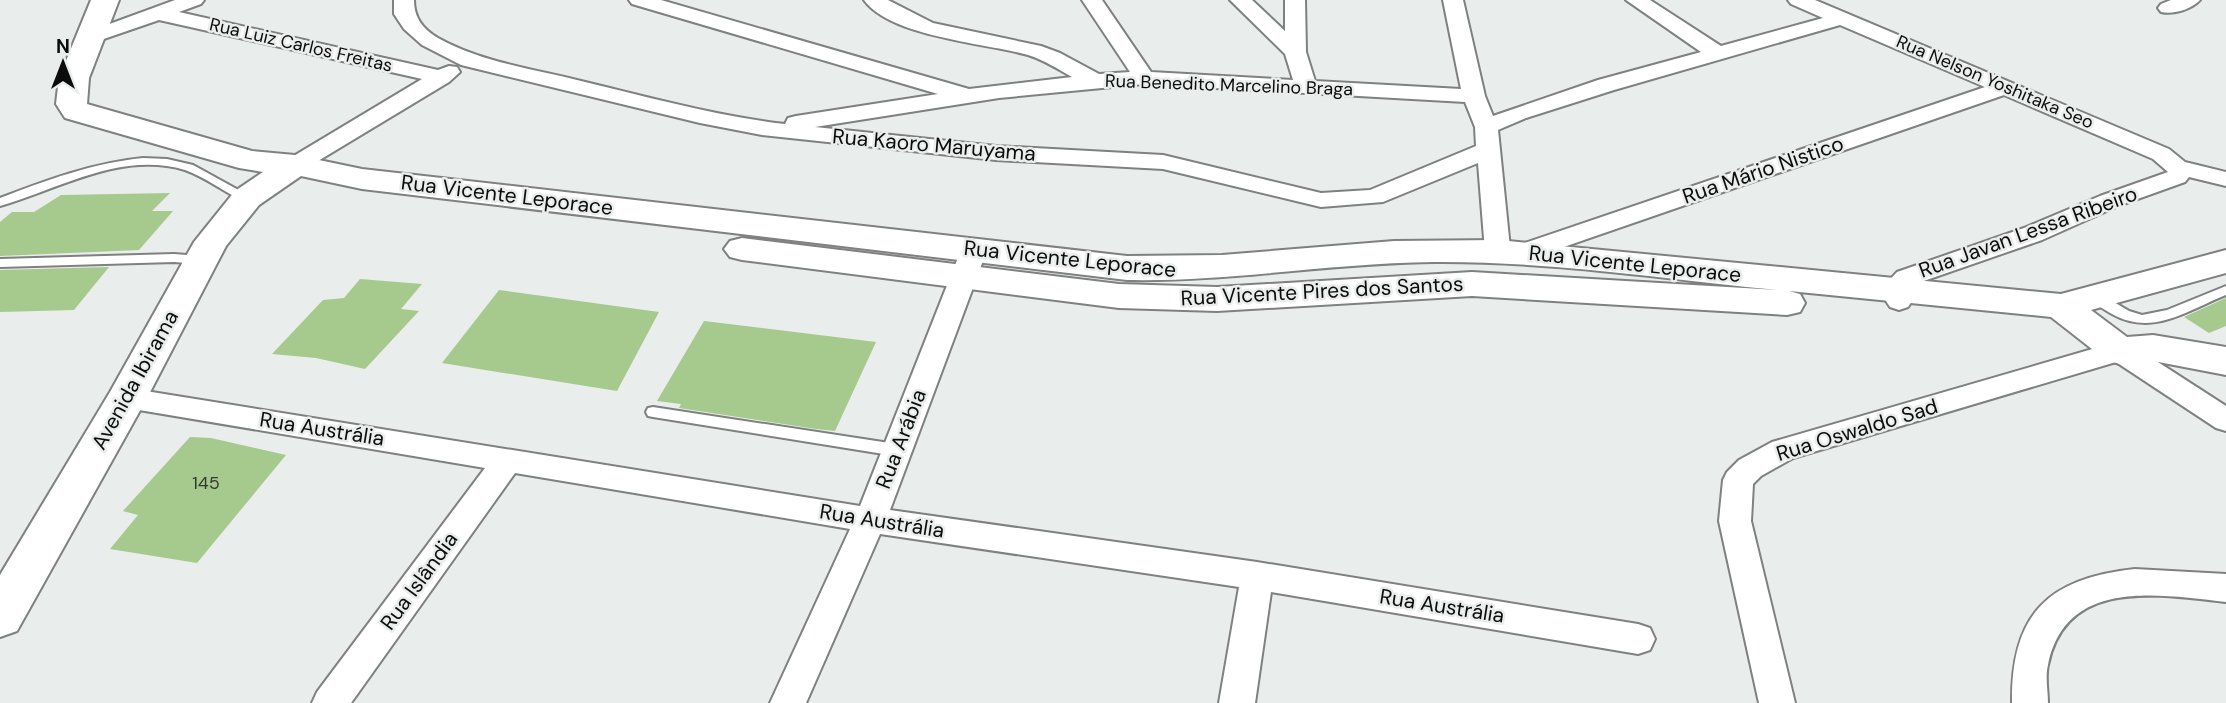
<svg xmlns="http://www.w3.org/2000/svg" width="2226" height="703" font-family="'DM Sans',sans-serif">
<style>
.building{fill:#a6c98d}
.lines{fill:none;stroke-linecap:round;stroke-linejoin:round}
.lane-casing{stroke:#7e817f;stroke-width:4}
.street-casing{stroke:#7e817f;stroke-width:4}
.secondary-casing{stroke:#7e817f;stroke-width:4}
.lane{fill:#fff;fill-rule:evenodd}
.street{fill:#fff;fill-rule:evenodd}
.secondary{fill:#fff;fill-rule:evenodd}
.labels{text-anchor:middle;stroke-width:5;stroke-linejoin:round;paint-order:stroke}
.far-street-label{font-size:18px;fill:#0b0c0b;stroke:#e9edeb}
.number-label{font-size:18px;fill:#323b2c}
.street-label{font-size:21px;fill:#0b0c0b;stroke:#e9edeb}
</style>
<rect width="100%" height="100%" fill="#e9edeb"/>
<g class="building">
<polygon points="170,193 152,211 173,211 139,250 0,256 0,222 12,212 34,212 61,195"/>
<polygon points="109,267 74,310 0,312 0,270"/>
<polygon points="360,279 422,284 401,309 419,311 365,369 316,358 272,354 323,300 344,298"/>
<polygon points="499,290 659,312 617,391 442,363"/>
<polygon points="2226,298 2226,326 2209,333 2184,317"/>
<polygon points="704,321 876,342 835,431 816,429 679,408 681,404 657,401"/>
<polygon points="190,437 211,438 286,455 197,563 110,549 138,515 123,511"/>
</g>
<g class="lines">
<g class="lane-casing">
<g id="lane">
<path d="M143 158 167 159 193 165 253 198 251 201H243C223 191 205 177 185 170 120 151 60 189 0 206V198C47 180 93 163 143 158Z"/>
<polygon points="174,254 200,256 206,260 200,264 174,262 0,267 0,259"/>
<path d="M2226 286V295C2188 310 2153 337 2112 314 2105 310 2096 305 2090 298L2097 294 2102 295 2129 311 2142 315 2167 310Z"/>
<polygon points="653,407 896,444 901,446 904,450 901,454 896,456 653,417 648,416 646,412 648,408"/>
</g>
</g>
<g class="street-casing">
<g id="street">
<polygon points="175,0 204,0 201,4 179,12 438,70 449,66 457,67 460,72 449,82 303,170 287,170 283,165 287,160 422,79 159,20 92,43 85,41 82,37 85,33"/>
<path d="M394 0H414C414 18 423 29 438 38 481 62 533 69 581 81 648 97 716 116 785 124L788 118 796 116 938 94 632 4 629 0H661L969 89 1072 77C1058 69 1044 60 1028 55 985 43 891 37 864 0H888L933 23 1041 46 1060 53 1099 74 1130 72 1082 0H1102L1151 72 1293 80 1285 54 1230 0H1252L1285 31V0H1305L1306 52 1315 81 1461 89 1443 0H1463L1485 96 1493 116 1598 80 1701 52 1626 0H1650L1721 46 1823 18 1791 4 1788 0H1815L2169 149 2185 162 2226 172V186L2189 177 2185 182 2118 206 2042 240 1915 284 1911 288 1912 301 1908 307 1899 310 1890 307 1886 301 1884 286 1897 272 2024 228 2100 196 2168 172 2153 159 2004 95 1529 259 1520 261 1511 259 1508 255 1498 259 1489 257 1485 251 1478 163 1383 202 1321 207 1163 169 996 160 762 135 700 123 461 65 422 45 404 29 394 14ZM1840 25 1985 87 1510 248 1498 130 1526 118 1614 90ZM1144 84 1465 102 1475 127 1476 146 1370 190 1321 193 1163 155 996 146 815 127 999 98Z"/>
<path d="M2171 0H2200C2192 9 2173 15 2161 12L2158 8 2161 4Z"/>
<polygon points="974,242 983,244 987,250 890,510 1257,562 1638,624 1650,628 1655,639 1650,650 1638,654 1271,592 1255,703 1219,703 1239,587 880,534 806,703 770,703 850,529 515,473 351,703 312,703 317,692 485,468 127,408 117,405 112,398 117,391 127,388 860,506 961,250 965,244"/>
<polygon points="2120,341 2130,344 2226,406 2226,431 2216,428 2116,362 1793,458 1761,476 1753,484 1751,521 1795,703 1759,703 1719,521 1723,480 1727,472 1739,460 1772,442"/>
<path d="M2135 569 2226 574V602C2159 595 2066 577 2048 665 2045 677 2048 691 2048 703H2012C2011 614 2048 578 2135 569Z"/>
</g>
</g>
<g class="secondary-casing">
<path id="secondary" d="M91 0H119L89 78 87 104 252 151 295 155 362 169 1127 256 1222 255 1394 241 1498 240 2061 294 2226 250V273L2091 310 2127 337 2153 335 2226 347V375L2153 361 2120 364 2106 360 2051 317 1789 291 1800 294 1805 303 1800 312 1787 315 1472 296 1217 311 1119 308 742 260 730 257 724 249 730 241 742 238 1119 284 1217 287 1472 272 1778 290C1664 279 1549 261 1434 262 1331 263 1230 282 1127 280L362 189 301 176 259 205 226 246 147 398 17 631 0 637V575L110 392 194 242 235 191 263 172 239 168 65 118 56 104 59 78Z"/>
</g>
<use href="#lane" class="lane"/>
<use href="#street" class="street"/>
<use href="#secondary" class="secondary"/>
</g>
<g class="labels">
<g class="far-street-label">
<text transform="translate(301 45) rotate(13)" y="6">Rua Luiz Carlos Freitas</text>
<text transform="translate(1995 82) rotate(23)" y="6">Rua Nelson Yoshitaka Seo</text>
<text transform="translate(1229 85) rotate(2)" y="6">Rua Benedito Marcelino Braga</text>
</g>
<g class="number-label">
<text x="206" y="489">145</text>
</g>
<g class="street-label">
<text transform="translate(934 145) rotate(5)" y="7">Rua Kaoro Maruyama</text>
<text transform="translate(1763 170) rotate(-19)" y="7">Rua Mário Nistico</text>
<text transform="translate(507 195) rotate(7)" y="7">Rua Vicente Leporace</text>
<text transform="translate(2028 232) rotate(-20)" y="7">Rua Javan Lessa Ribeiro</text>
<text transform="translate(1070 259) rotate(6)" y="7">Rua Vicente Leporace</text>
<text transform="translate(1635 264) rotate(6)" y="7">Rua Vicente Leporace</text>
<text transform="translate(1322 291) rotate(-3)" y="7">Rua Vicente Pires dos Santos</text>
<text transform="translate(135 380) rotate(-61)" y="7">Avenida Ibirama</text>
<text transform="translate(322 429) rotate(9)" y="7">Rua Austrália</text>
<text transform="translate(1857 430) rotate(-17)" y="7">Rua Oswaldo Sad</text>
<text transform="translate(901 439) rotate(-69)" y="7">Rua Arábia</text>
<text transform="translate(882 521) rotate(9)" y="7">Rua Austrália</text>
<text transform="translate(419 581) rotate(-54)" y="7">Rua Islândia</text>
<text transform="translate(1442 606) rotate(9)" y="7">Rua Austrália</text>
</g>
</g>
<g transform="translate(63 63)" stroke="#e9edeb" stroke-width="5" paint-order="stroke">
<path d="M0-5L12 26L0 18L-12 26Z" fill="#0b0c0b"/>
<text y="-10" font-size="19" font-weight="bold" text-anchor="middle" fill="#0b0c0b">N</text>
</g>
</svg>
